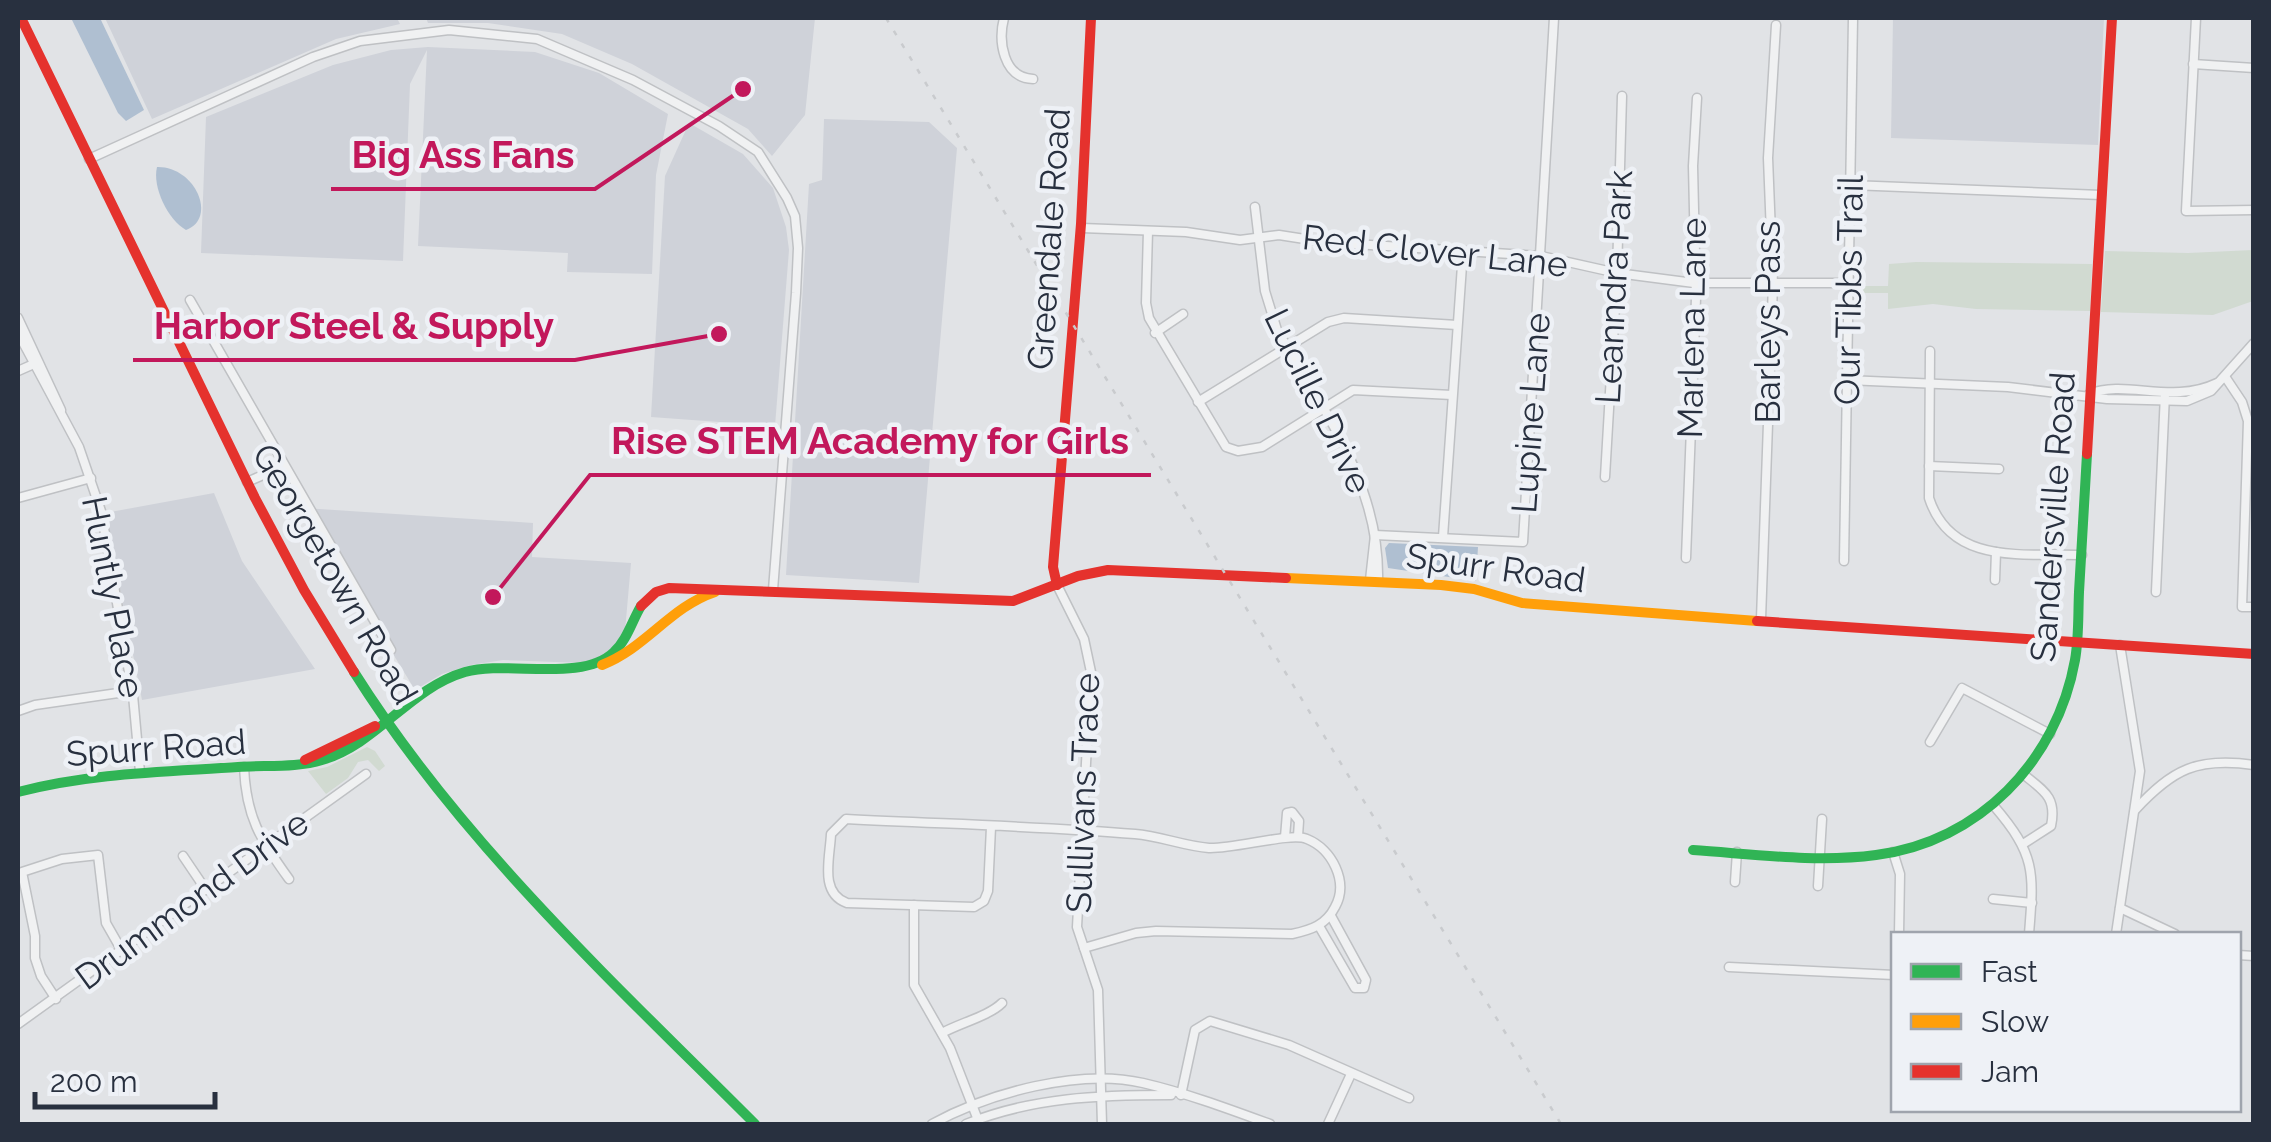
<svg xmlns="http://www.w3.org/2000/svg" width="2271" height="1142" font-family="Raleway,sans-serif">
<style>
.built{fill:#cfd2d9}
.green{fill:#d1dad1}
.water{fill:#afbfd1}
.lines{fill:none;stroke-linecap:round;stroke-linejoin:round}
.street-casing{stroke:#bfc1c4;stroke-width:11}
.street{stroke:#f0f1f2;stroke-width:8}
.fast{stroke:#30b455;stroke-width:10}
.slow{stroke:#ff9f0a;stroke-width:10}
.jam{stroke:#e5322d;stroke-width:10}
.rail{stroke:#c9cbce;stroke-width:2.5;stroke-dasharray:5 10;stroke-linecap:butt}
.labels{text-anchor:middle;stroke-width:9;stroke-linejoin:round;paint-order:stroke}
.street-label{font-size:35px;fill:#28303f;stroke:#eef1f6}
.leader{fill:none;stroke:#c2185b;stroke-width:4}
.callout-dot{fill:#c2185b;stroke:#eef1f6;stroke-width:4}
.callout-label{font-size:38px;text-anchor:middle;font-weight:bold;fill:#c2185b;stroke:#eef1f6;stroke-width:9;stroke-linejoin:round;paint-order:stroke}
</style>
<rect width="100%" height="100%" fill="#e1e3e6"/>
<g class="built">
<polygon points="105,18 397,18 400,24 336,39 152,119"/>
<polygon points="426,18 815,18 805,115 772,156 748,129 632,64 562,34 488,23 428,23"/>
<polygon points="1893,18 2104,18 2098,145 1891,138"/>
<polygon points="428,47 535,52 599,73 668,114 656,175 652,274 567,272 568,253 418,246 427,50 410,84 403,261 201,253 206,117 333,65 391,50"/>
<polygon points="824,119 929,122 957,148 919,583 786,575 809,184 822,180"/>
<polygon points="689,123 743,154 773,188 786,227 789,250 775,426 651,417 665,176"/>
<polygon points="214,493 242,561 315,669 142,700 105,513"/>
<polygon points="304,508 533,523 532,557 631,563 625,631 608,653 584,663 503,660 471,665 442,674 415,690"/>
</g>
<g class="green">
<polygon points="2253,250 2253,301 2213,315 2101,312 2105,251 2188,253"/>
<polygon points="1916,262 2092,264 2090,311 1976,309 1933,304 1888,309 1888,293 1853,293 1853,286 1888,286 1889,264"/>
<polygon points="367,747 375,751 385,766 379,771 368,760 358,762 348,778 326,794 308,771 327,767"/>
</g>
<g class="water">
<polygon points="71,18 100,18 144,110 126,121 118,113"/>
<path d="M157 167C195 166 218 218 186 230 168 220 152 187 157 167Z"/>
<polygon points="1389,543 1478,547 1476,581 1388,568 1385,548"/>
</g>
<g class="lines">
<g class="street-casing">
<g id="street">
<path d="M1004 18C998 41 1003 78 1033 79"/>
<polyline points="2196,18 2186,211 2254,210"/>
<polyline points="2193,64 2254,68"/>
<polyline points="89,159 313,57 360,41 449,30 537,39 633,80 719,126 758,152 787,198 795,216 798,248 796,293 773,590"/>
<polyline points="1851,185 2101,195"/>
<path d="M1255 207 1265 291 1277 330C1323 409 1380 485 1378 580"/>
<polyline points="1082,228 1186,232 1240,240 1279,235 1324,242 1541,256 1617,273 1694,283 1848,283"/>
<polyline points="1148,231 1146,303 1149,318 1226,447 1238,451 1262,447 1353,390 1452,395"/>
<polyline points="190,300 391,650"/>
<polyline points="18,318 61,410"/>
<polyline points="18,333 79,447 101,511 133,695 140,772"/>
<polyline points="1155,333 1183,314"/>
<path d="M1930 351 1929 498C1951 566 2024 553 2082 555"/>
<polyline points="18,371 36,363"/>
<polyline points="2226,378 2242,402 2248,421 2242,607 2254,607"/>
<polyline points="1847,380 2008,387 2107,399 2187,401 2211,391 2254,343"/>
<path d="M2089 394C2127 379 2171 405 2217 383"/>
<polyline points="1198,402 1328,322 1344,318 1457,325"/>
<polyline points="1929,466 1999,469"/>
<polyline points="1605,477 1617,273 1622,96"/>
<polyline points="247,482 284,466"/>
<polyline points="18,498 91,478"/>
<polyline points="1375,535 1523,542 1554,18"/>
<polyline points="1443,537 1463,251"/>
<polyline points="1686,558 1696,298 1693,166 1697,98"/>
<polyline points="1844,561 1853,18"/>
<polyline points="1370,580 1375,535"/>
<polyline points="1995,580 1996,552"/>
<polyline points="1057,585 1084,639 1091,672 1077,927 1098,990 1102,1124"/>
<polyline points="2156,592 2165,394"/>
<polyline points="1761,619 1773,284 1768,158 1776,25"/>
<polyline points="18,711 35,705 132,691"/>
<polyline points="1930,742 1962,688 2050,734"/>
<path d="M244 767C246 817 260 839 289 879"/>
<path d="M2023 774C2044 791 2057 797 2051 826L2023 844"/>
<path d="M1994 806C2036 855 2034 872 2029 934"/>
<path d="M2135 810C2173 769 2197 757 2254 765"/>
<path d="M991 827 988 891 984 901 974 907 847 903C819 893 830 858 831 834L846 819C942 824 1039 826 1135 834 1160 836 1184 846 1209 848 1235 849 1291 832 1307 839 1332 849 1349 882 1335 907 1326 925 1311 930 1292 934L1156 931 1136 933 1084 948"/>
<polyline points="1285,837 1287,813 1292,812 1299,821 1298,836"/>
<polyline points="1893,852 1900,874 1899,934"/>
<polyline points="183,856 206,890"/>
<polyline points="1735,882 1737,852"/>
<polyline points="1818,886 1822,819"/>
<polyline points="1993,899 2032,903"/>
<polyline points="914,905 914,985 950,1048 978,1120"/>
<polyline points="2120,908 2175,934"/>
<polyline points="1319,926 1355,988 1364,988 1366,980 1331,916"/>
<polyline points="2116,934 2140,771 2120,645"/>
<polyline points="2238,955 2254,956"/>
<polyline points="1729,967 1894,975"/>
<polyline points="56,999 41,976 35,958 35,936 22,872 62,859 98,855 106,923 122,951"/>
<polyline points="18,1024 366,774"/>
<path d="M942 1033C960 1023 989 1016 1002 1003"/>
<polyline points="1181,1095 1195,1030 1210,1021 1289,1045 1409,1098"/>
<path d="M932 1124C989 1093 1079 1068 1143 1083 1186 1093 1229 1109 1270 1124"/>
<path d="M966 1124C1033 1097 1100 1095 1171 1095"/>
<polyline points="1328,1124 1351,1074"/>
</g>
</g>
<use href="#street" class="street"/>
<g class="fast">
<path d="M354 672C461 842 614 983 755 1124"/>
<path d="M18 792C90 773 164 772 238 767 265 765 297 768 322 760 377 744 410 688 465 672 507 660 582 683 614 652 627 640 632 621 641 606"/>
<path d="M1693 850C1753 854 1816 863 1876 855 1979 842 2057 761 2075 660 2079 638 2078 614 2079 592 2082 546 2084 500 2087 454"/>
</g>
<g class="slow">
<polyline points="1286,578 1441,585 1474,589 1522,603 1757,621"/>
<path d="M602 665C646 648 670 607 715 592"/>
</g>
<g class="jam">
<polyline points="21,18 255,498 304,590 354,672"/>
<polyline points="2087,454 2112,18"/>
<polyline points="1057,585 1053,567 1081,224 1091,18"/>
<polyline points="641,606 656,592 669,588 1013,601 1078,576 1108,570 1286,578"/>
<polyline points="1757,621 2254,654"/>
<polyline points="305,760 375,726"/>
</g>
<polyline class="rail" points="886,18 1561,1124"/>
</g>
<g class="labels">
<g class="street-label">
<text transform="translate(1049 239) rotate(-86)" y="12">Greendale Road</text>
<text transform="translate(1435 251) rotate(6)" y="12">Red Clover Lane</text>
<text transform="translate(1614 287) rotate(-87)" y="12">Leanndra Park</text>
<text transform="translate(1849 290) rotate(-89)" y="12">Our Tibbs Trail</text>
<text transform="translate(1768 322) rotate(-90)" y="12">Barleys Pass</text>
<text transform="translate(1692 328) rotate(-89)" y="12">Marlena Lane</text>
<text transform="translate(1318 401) rotate(64)" y="12">Lucille Drive</text>
<text transform="translate(1531 413) rotate(-86)" y="12">Lupine Lane</text>
<text transform="translate(2053 517) rotate(-86)" y="12">Sandersville Road</text>
<text transform="translate(1496 568) rotate(8)" y="12">Spurr Road</text>
<text transform="translate(335 574) rotate(60)" y="12">Georgetown Road</text>
<text transform="translate(113 597) rotate(79)" y="12">Huntly Place</text>
<text transform="translate(156 748) rotate(-4)" y="12">Spurr Road</text>
<text transform="translate(1083 793) rotate(-88)" y="12">Sullivans Trace</text>
<text transform="translate(192 900) rotate(-36)" y="12">Drummond Drive</text>
</g>
</g>
<path class="leader" d="M743 89L595 189H331M719 334L575 360H133M493 597L590 475H1151"/>
<g class="callout-dot">
<circle cx="743" cy="89" r="10"/>
<circle cx="719" cy="334" r="10"/>
<circle cx="493" cy="597" r="10"/>
</g>
<g class="callout-label">
<text x="463" y="168">Big Ass Fans</text>
<text x="354" y="339">Harbor Steel &amp; Supply</text>
<text x="870" y="454">Rise STEM Academy for Girls</text>
</g>
<rect width="2271" height="1142" fill="none" stroke="#28303f" stroke-width="40"/>
<rect x="1891" y="932" width="350" height="180" fill="#eef1f6" stroke="#9fa4ad" stroke-width="2.5"/>
<rect x="1911" y="964" width="50" height="15" fill="#30b455" stroke="#9fa4ad" stroke-width="2.5"/>
<text x="1981" y="982" font-size="30" fill="#28303f">Fast</text>
<rect x="1911" y="1014" width="50" height="15" fill="#ff9f0a" stroke="#9fa4ad" stroke-width="2.5"/>
<text x="1981" y="1032" font-size="30" fill="#28303f">Slow</text>
<rect x="1911" y="1064" width="50" height="15" fill="#e5322d" stroke="#9fa4ad" stroke-width="2.5"/>
<text x="1981" y="1082" font-size="30" fill="#28303f">Jam</text>
<path d="M35 1092v15h180v-15" fill="none" stroke="#28303f" stroke-width="5"/>
<text x="50" y="1092" font-size="30" fill="#28303f" stroke="#eef1f6" stroke-width="8" paint-order="stroke">200 m</text>
</svg>
